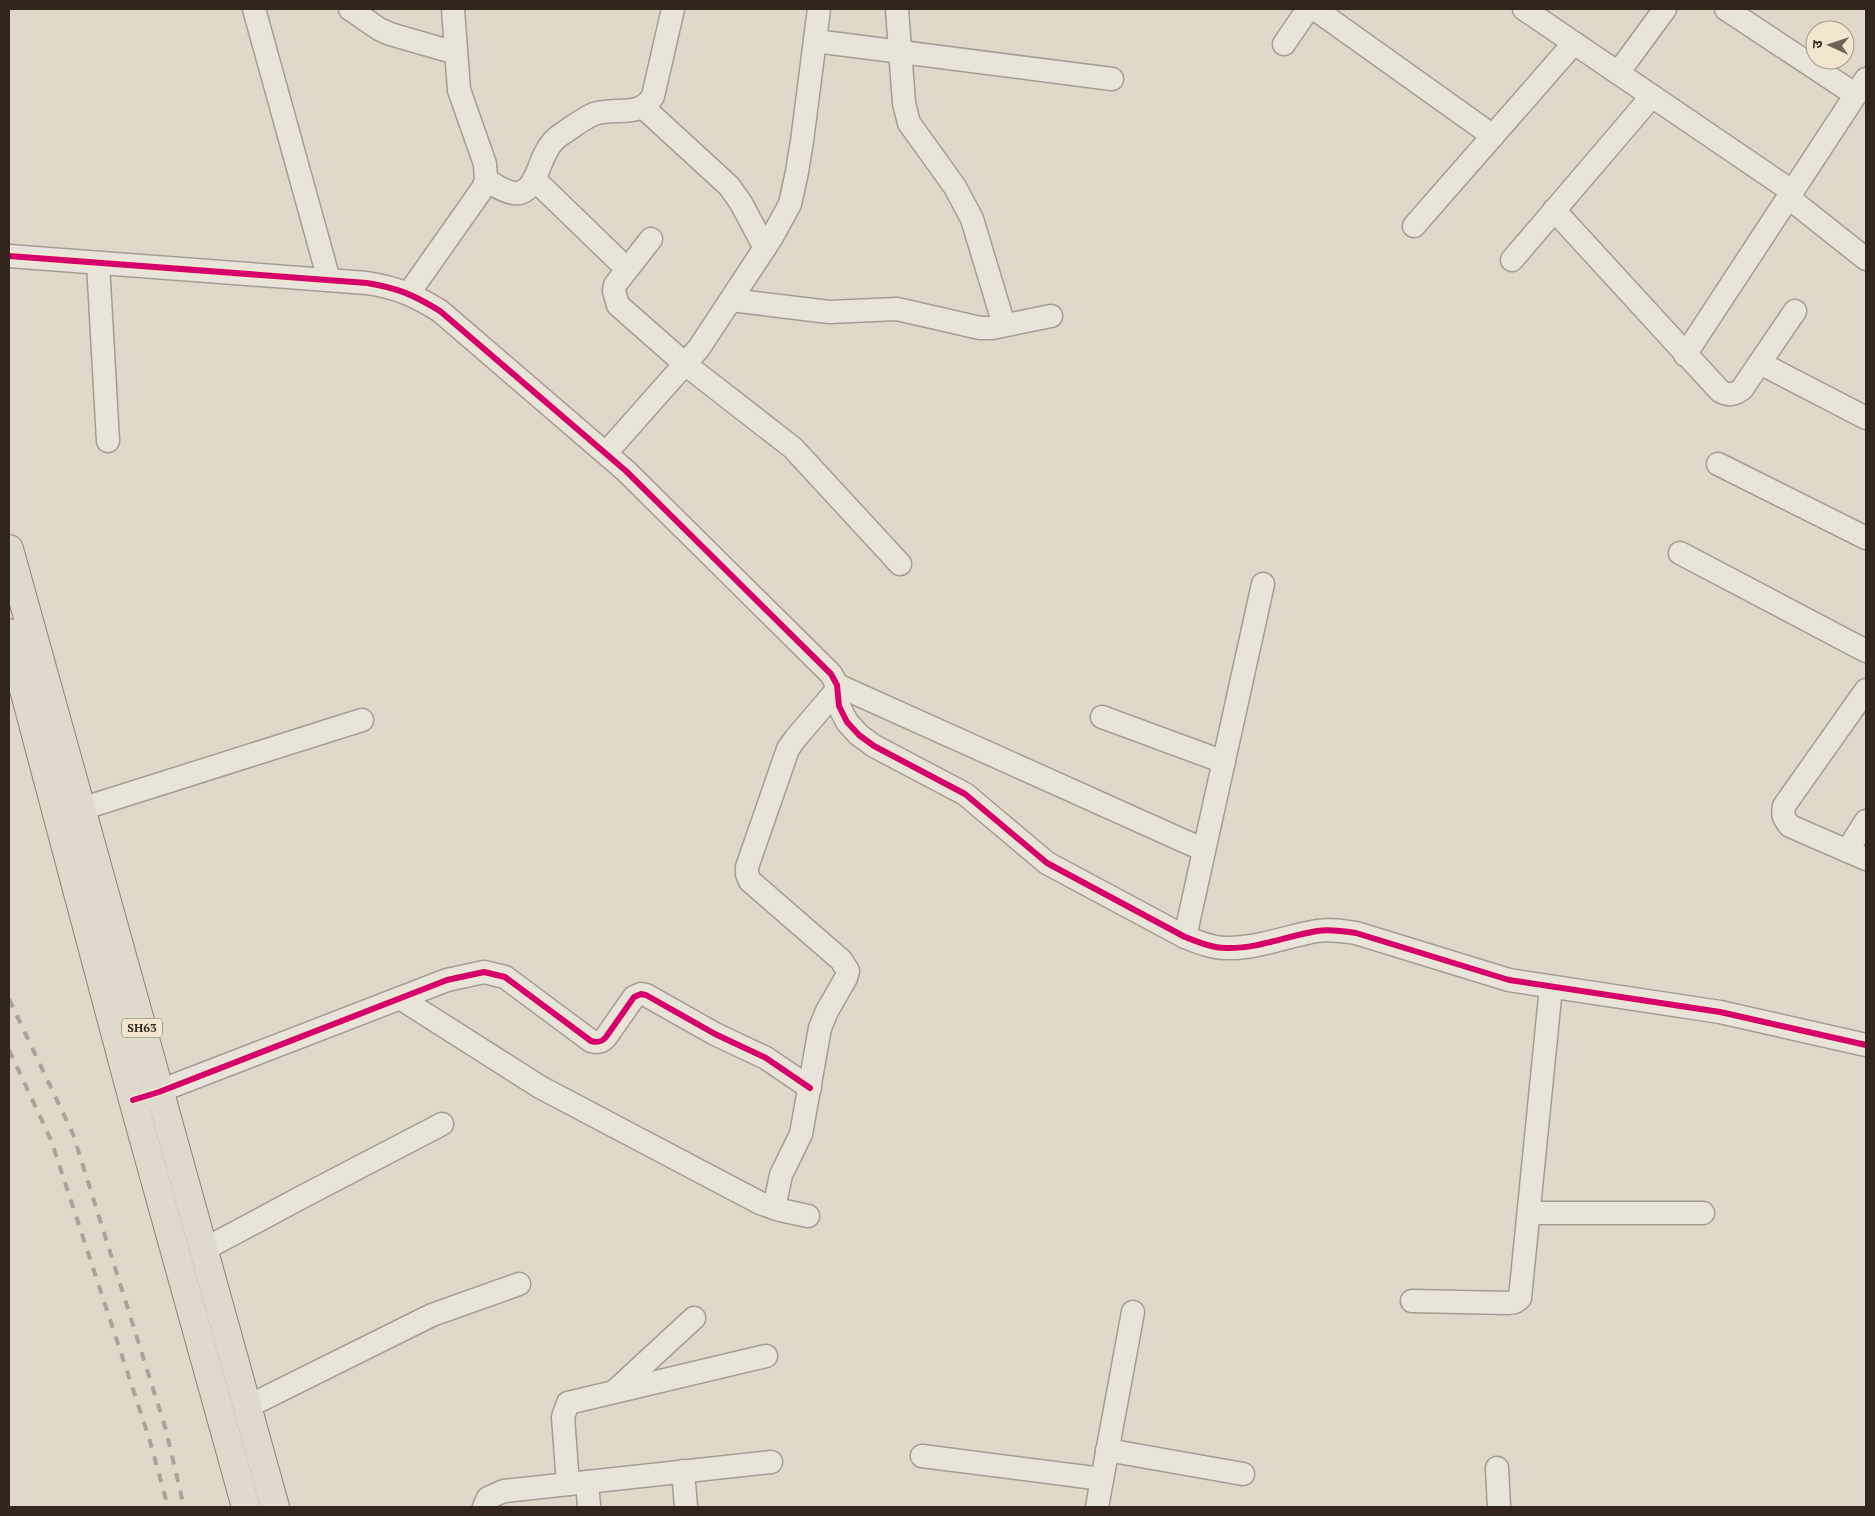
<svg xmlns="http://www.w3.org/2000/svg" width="1875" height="1516" font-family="'PT Serif','Noto Sans Devanagari',serif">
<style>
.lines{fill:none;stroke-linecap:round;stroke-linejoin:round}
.minor-casing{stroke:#a59d93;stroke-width:25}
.major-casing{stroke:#8a8379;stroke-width:30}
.minor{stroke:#e8e4da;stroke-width:22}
.major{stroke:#e0dacc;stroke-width:28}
.rail{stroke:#a8a39b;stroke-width:4;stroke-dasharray:9 9;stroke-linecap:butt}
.cycleway-casing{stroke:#f2e7ce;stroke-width:9}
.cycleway{stroke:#d6006c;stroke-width:6}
.labels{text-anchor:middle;stroke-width:4;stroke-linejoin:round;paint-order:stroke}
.shield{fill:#f2e7ce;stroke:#6c6051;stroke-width:1}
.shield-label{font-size:12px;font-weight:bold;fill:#32261c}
</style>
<rect width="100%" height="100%" fill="#e0d8c9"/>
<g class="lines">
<g class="minor-casing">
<g id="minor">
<polyline points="254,9 329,280"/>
<polyline points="350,9 379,29 390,34 456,53"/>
<polyline points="897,9 904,103 909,123 955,187 972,219 1004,325"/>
<polyline points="1315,9 1493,136"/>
<polyline points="1524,9 1793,192"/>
<polyline points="1726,9 1856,95"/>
<polyline points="815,41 1112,79"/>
<polyline points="1284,44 1308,9"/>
<polyline points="1618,73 1665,9"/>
<polyline points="644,108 729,186 741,203 765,248"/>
<polyline points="534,179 627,269"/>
<path d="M486 180C495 185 504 192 514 193 533 196 538 167 545 154 549 145 556 137 565 132 574 126 584 118 594 114 615 107 641 118 653 96L673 9"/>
<polyline points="1789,198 1866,259"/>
<path d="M1554 210 1720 391C1729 396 1734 395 1742 389L1795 311"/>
<polyline points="1414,226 1574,43"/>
<polyline points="651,239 615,285 614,291 618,305 685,364 793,448 900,564"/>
<path d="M9 256 367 283C398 288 414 295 440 311L626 471 831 674 837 685 839 706 847 722 859 735 874 746 965 794 1047 863 1185 937C1198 942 1212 948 1226 948 1257 949 1287 936 1317 931 1330 929 1343 931 1356 933L1509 980 1720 1012 1866 1045"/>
<polyline points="1512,260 1652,96"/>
<polyline points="98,263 108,441"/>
<polyline points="409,293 483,188 486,180 485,164 459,90 453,9"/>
<polyline points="731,300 829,312 897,309 980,328 992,328 1051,316"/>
<polyline points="1685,355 1866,79"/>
<polyline points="1760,363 1866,418"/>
<polyline points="606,453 699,348 772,237 790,204 797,172 802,141 819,9"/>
<polyline points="1718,464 1866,538"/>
<polyline points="1680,553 1866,651"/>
<polyline points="837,685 1204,850"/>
<path d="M1866 690 1784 806C1782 815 1784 819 1790 826L1866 859"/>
<polyline points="1102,717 1224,762"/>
<polyline points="81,809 362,720"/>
<polyline points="1847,851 1866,821"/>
<polyline points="1185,937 1263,584"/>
<polyline points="400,998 540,1087 760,1203 780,1210 808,1216"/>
<path d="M144 1097 447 980 484 972 505 977 591 1041C598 1043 602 1042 606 1037L634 997 641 994 646 995 715 1034 766 1058 810 1088"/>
<polyline points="774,1208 781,1175 801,1134 820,1028 827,1011 846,978 848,971 841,960 750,881 747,874 747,867 788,749 795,739 836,691"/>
<polyline points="1529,1213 1703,1213"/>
<polyline points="203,1250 302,1197 442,1124"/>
<polyline points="1412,1301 1508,1303 1515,1302 1520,1298 1551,987"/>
<polyline points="616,1390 694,1318"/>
<polyline points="247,1407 432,1315 519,1284"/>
<polyline points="1107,1450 1243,1474"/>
<polyline points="922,1456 1102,1479"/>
<polyline points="1497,1468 1499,1507"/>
<polyline points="683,1471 686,1507"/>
<polyline points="587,1482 589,1507"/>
<polyline points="568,1484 563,1417 568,1403 766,1356"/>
<polyline points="484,1507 488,1498 504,1491 771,1462"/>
<polyline points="1097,1507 1133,1312"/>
</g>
</g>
<g class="major-casing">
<g id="major">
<polyline points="9,549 275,1507"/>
<polyline points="9,633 133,1100 246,1507"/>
</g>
</g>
<use href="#minor" class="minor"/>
<use href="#major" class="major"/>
<g class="rail">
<polyline points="9,999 73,1134 166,1430 184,1507"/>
<polyline points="9,1050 51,1140 149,1438 168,1507"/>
</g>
<g class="cycleway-casing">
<g id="cycleway">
<path d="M9 256 367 283C398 288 414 295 440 311L626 471 831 674 837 685 839 706 847 722 859 735 874 746 965 794 1047 863 1185 937C1198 942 1212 948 1226 948 1257 949 1287 936 1317 931 1330 929 1343 931 1356 933L1509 980 1720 1012 1866 1045"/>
<path d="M133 1100 159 1092 447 980 484 972 505 977 591 1041C598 1043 602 1042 606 1037L634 997 641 994 646 995 715 1034 766 1058 810 1088"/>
</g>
</g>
<use href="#cycleway" class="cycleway"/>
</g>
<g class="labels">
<rect class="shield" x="122" y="1018.5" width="40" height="19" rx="4"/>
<g class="shield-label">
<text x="142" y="1032">SH63</text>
</g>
</g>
<rect width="1875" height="1516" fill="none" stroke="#32261c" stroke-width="20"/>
<g transform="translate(1830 45) rotate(273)"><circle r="24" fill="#f2e7ce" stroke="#a59a87"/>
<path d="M0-4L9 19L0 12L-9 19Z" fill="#6f6459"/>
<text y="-8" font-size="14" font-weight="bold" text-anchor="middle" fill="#32261c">उ</text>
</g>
</svg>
